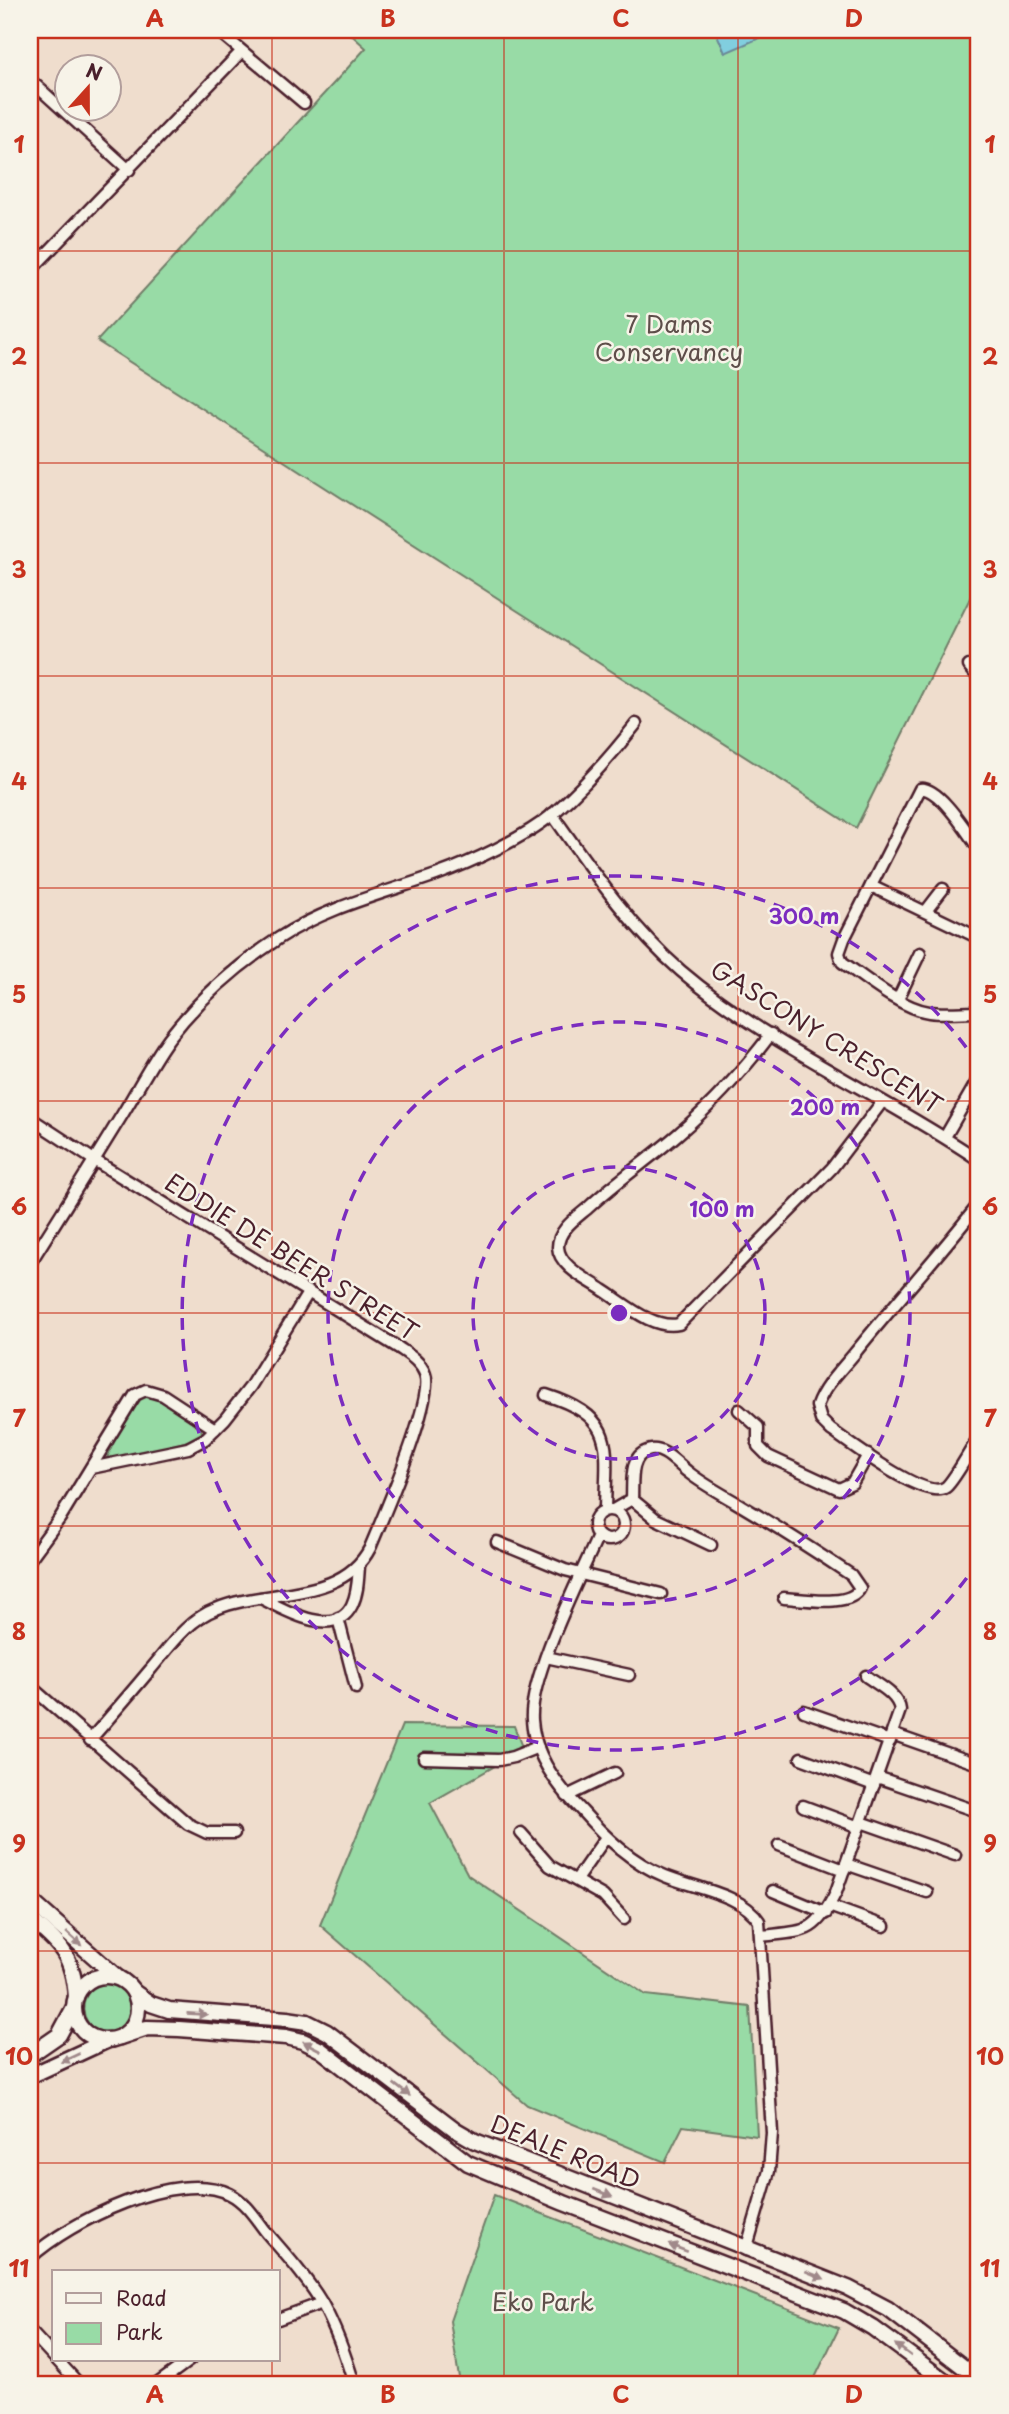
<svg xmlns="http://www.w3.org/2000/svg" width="1009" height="2414" font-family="'Playpen Sans',sans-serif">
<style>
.green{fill:#98dba6;stroke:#717d68;stroke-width:2}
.water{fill:#81cedf;stroke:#6b8897;stroke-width:2}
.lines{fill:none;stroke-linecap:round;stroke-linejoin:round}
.street-casing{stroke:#4a1f2b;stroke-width:15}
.secondary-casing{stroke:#4a1f2b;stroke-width:19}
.street{stroke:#f7f3e8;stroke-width:10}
.secondary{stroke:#f7f3e8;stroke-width:14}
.oneway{fill:#a0898a}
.grid{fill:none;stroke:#c8321e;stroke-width:2;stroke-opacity:0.55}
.ring{fill:none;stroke:#7b2cbf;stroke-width:3.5;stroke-dasharray:12 9}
.labels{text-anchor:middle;stroke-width:5;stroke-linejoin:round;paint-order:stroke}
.park-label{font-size:24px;fill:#5e4e4a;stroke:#f7f3e8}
.street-label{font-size:24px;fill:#4a1f2b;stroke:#f7f3e8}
.centre{fill:#7b2cbf;stroke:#f7f3e8;stroke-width:3.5}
.ring-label{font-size:21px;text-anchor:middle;font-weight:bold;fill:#7b2cbf;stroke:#f7f3e8;stroke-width:5;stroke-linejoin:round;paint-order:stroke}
.neatline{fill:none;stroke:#c8321e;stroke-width:2.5}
.grid-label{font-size:23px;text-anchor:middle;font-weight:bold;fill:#c8321e}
</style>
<rect width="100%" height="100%" fill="#efddcd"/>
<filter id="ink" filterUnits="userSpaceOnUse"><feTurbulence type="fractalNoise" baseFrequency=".0143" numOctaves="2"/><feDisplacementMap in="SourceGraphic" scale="14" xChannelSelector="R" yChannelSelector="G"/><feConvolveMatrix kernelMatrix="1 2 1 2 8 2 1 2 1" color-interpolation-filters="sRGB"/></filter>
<g filter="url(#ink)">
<g class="green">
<polygon points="346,30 979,30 979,580 856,828 97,341 366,48"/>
<path d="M144 1395 154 1396 201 1428 202 1433 195 1439 111 1463 107 1458C115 1436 129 1413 144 1395Z"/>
<polygon points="402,1725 514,1726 523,1750 430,1803 468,1875 646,1995 750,2007 757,2136 683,2126 665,2162 527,2105 320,1925"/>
<path d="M104 1983C133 1984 138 2005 127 2028L110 2034 93 2029C77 2013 81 1990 104 1983Z"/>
<polygon points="494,2195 839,2328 812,2384 460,2384 450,2321"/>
</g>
<polygon class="water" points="715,30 764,30 764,36 725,53"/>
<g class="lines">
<g class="street-casing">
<g id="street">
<polyline points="217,30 304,103"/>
<polyline points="30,80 129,170"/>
<polyline points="30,271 241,52"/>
<polyline points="969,666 979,678"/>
<path d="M552 814C591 869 630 927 681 971 769 1046 883 1095 979 1160"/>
<path d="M979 849C968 834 939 786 920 789L844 939 839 953 842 962C865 978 901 1008 929 1012 945 1014 963 1012 979 1012"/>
<polyline points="871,886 979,938"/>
<polyline points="926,911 943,889"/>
<polyline points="898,999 920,953"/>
<path d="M771 1034C743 1071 712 1105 677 1135 648 1160 617 1181 590 1206 578 1217 558 1229 558 1247 559 1267 589 1280 603 1290 624 1303 653 1330 679 1324L832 1168 882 1102"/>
<path d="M30 1118 94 1160 399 1348C409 1355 421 1362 425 1374 435 1399 382 1519 370 1548 342 1603 265 1588 216 1609 187 1620 169 1648 150 1670 130 1694 110 1717 90 1740"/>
<polyline points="945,1137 979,1078"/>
<path d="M979 1204C939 1255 895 1303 854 1354 841 1370 824 1386 817 1406L821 1420 831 1430C850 1443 926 1502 946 1487 955 1479 971 1449 979 1437"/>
<path d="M30 1263C61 1214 92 1164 122 1115 138 1089 152 1061 169 1038 199 999 238 965 279 938 327 907 382 894 436 875 472 862 524 838 553 814 582 788 612 755 636 724"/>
<path d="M546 1395C618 1418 606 1446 605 1510"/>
<polyline points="739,1410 758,1427 758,1446 768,1456 839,1489 852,1483 868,1455"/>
<polyline points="91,1468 188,1448 205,1439 225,1419 250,1387 308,1293"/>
<path d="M632 1499C633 1483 629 1457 647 1451 663 1445 676 1463 688 1472 704 1485 724 1495 742 1506 779 1528 815 1551 851 1575L860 1588C851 1608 803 1599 784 1598"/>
<circle cx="609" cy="1525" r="15"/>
<polyline points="613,1510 632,1499 656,1519 711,1545"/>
<path d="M598 1536C579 1579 529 1677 532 1720 534 1756 558 1787 582 1811 605 1837 632 1863 665 1876 694 1888 742 1894 759 1921L772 2133 769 2171 746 2250"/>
<polyline points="497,1542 565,1570 661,1594"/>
<polyline points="30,1559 60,1518 135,1395 146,1390 163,1395 215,1429"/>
<path d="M261 1598C284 1610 335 1640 352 1605 358 1593 358 1579 359 1566"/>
<polyline points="338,1618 356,1688"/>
<polyline points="546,1657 629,1675"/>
<polyline points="30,1686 188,1824 207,1833 234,1833"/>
<polyline points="804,1711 890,1741"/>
<polyline points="892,1734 972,1762"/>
<polyline points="424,1758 499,1760 513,1757 538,1747"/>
<polyline points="801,1758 874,1785"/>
<polyline points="877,1777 979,1812"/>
<polyline points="567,1796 615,1773"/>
<polyline points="803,1806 859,1827"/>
<polyline points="861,1822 955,1855"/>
<polyline points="521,1833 550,1866 603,1896 624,1919"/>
<polyline points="779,1845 844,1870"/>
<polyline points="846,1864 927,1892"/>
<polyline points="576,1880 606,1837"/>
<polyline points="773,1891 826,1913"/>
<polyline points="829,1906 884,1926"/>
<path d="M761 1936C805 1931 815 1935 836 1892L900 1710C898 1694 878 1685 866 1676"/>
<path d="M30 2258C70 2221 177 2168 230 2194 246 2202 256 2219 267 2233 286 2255 308 2279 323 2305 336 2329 346 2357 354 2384"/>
<polyline points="278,2319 322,2303"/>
<polyline points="30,2331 54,2357"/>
<polyline points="57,2360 79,2384"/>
<polyline points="157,2384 190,2360"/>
</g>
</g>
<g class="secondary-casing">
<g id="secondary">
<polyline points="30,1900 118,1978"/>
<path d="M30 1919C61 1945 73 1955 76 1997"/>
<circle cx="106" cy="2008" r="32"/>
<polyline points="134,1992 151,2004 169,2010 287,2019 307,2022 327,2032 456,2130 475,2141 848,2288 888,2309 979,2379"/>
<polyline points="120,2037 147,2028 179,2029 286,2037 303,2041 321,2050 468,2163 564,2203 844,2311 873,2328 949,2384"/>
<polyline points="30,2055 59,2035 74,2007"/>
<polyline points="30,2076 108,2040"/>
</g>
</g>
<use href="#street" class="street"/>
<use href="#secondary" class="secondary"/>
</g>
<defs><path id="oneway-solid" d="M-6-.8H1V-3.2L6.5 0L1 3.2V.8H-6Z" transform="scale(1.75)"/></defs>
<g class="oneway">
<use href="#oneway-solid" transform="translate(74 1939) rotate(42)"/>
<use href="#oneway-solid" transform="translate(197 2014) rotate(3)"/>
<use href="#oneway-solid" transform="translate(312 2046) rotate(-153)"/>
<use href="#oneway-solid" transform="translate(70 2058) rotate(155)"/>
<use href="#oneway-solid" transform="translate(402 2090) rotate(37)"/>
<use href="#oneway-solid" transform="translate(603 2193) rotate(22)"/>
<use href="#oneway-solid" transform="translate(678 2248) rotate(-159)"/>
<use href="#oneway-solid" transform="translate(815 2275) rotate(22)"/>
<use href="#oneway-solid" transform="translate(903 2350) rotate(-144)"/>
</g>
</g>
<path class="grid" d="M272 30V2272M504 30V2384M738 30V2384M30 251H979M30 463H979M30 676H979M30 888H979M30 1101H979M30 1313H979M30 1526H979M30 1738H979M30 1951H979M30 2163H979M272 2360V2384"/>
<g class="ring">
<circle cx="619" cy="1313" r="146"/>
<circle cx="619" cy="1313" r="291"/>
<path d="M979 1561A437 437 0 1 1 979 1065"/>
</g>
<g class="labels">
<g class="park-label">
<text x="669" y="333">7 Dams<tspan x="669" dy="28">Conservancy</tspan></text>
<text x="543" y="2311">Eko Park</text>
</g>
<g class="street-label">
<text transform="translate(826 1038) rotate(32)" y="8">GASCONY CRESCENT</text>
<text transform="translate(291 1258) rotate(32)" y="8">EDDIE DE BEER STREET</text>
<text transform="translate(565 2153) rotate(22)" y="8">DEALE ROAD</text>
</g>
</g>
<circle cx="619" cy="1313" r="10" class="centre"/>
<g class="ring-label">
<text x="804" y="924">300 m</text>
<text x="825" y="1115">200 m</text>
<text x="722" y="1217">100 m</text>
</g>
<rect width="1009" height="2414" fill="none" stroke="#f7f3e8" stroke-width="77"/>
<rect x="52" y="2270" width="228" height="91" fill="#f7f3e8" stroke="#b29e9c" stroke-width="2"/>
<rect x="66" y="2293" width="35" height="10" fill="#f7f3e8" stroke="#b29e9c" stroke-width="2"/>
<text x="116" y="2306" font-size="21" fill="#4a1f2b">Road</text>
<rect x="66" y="2323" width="35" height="21" fill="#98dba6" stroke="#b29e9c" stroke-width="2"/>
<text x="116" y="2340" font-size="21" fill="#4a1f2b">Park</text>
<g transform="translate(88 88) rotate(21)"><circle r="33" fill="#f7f3e8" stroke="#b29e9c" stroke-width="2"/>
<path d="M0-5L12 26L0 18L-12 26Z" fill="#c8321e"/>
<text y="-10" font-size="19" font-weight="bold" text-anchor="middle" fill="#4a1f2b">N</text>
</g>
<rect x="38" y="38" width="932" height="2338" class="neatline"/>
<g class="grid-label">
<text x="155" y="27">A</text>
<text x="388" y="27">B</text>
<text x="621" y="27">C</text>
<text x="854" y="27">D</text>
<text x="19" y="153">1</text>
<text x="990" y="153">1</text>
<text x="19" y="365">2</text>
<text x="990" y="365">2</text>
<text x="19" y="578">3</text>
<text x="990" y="578">3</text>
<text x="19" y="790">4</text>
<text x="990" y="790">4</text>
<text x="19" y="1003">5</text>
<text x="990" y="1003">5</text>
<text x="19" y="1215">6</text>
<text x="990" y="1215">6</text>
<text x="19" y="1427">7</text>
<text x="990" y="1427">7</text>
<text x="19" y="1640">8</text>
<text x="990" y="1640">8</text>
<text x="19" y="1852">9</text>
<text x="990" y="1852">9</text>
<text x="19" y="2065">10</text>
<text x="990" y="2065">10</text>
<text x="19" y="2277">11</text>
<text x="990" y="2277">11</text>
<text x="155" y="2403">A</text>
<text x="388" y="2403">B</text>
<text x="621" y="2403">C</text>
<text x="854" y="2403">D</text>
</g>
</svg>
